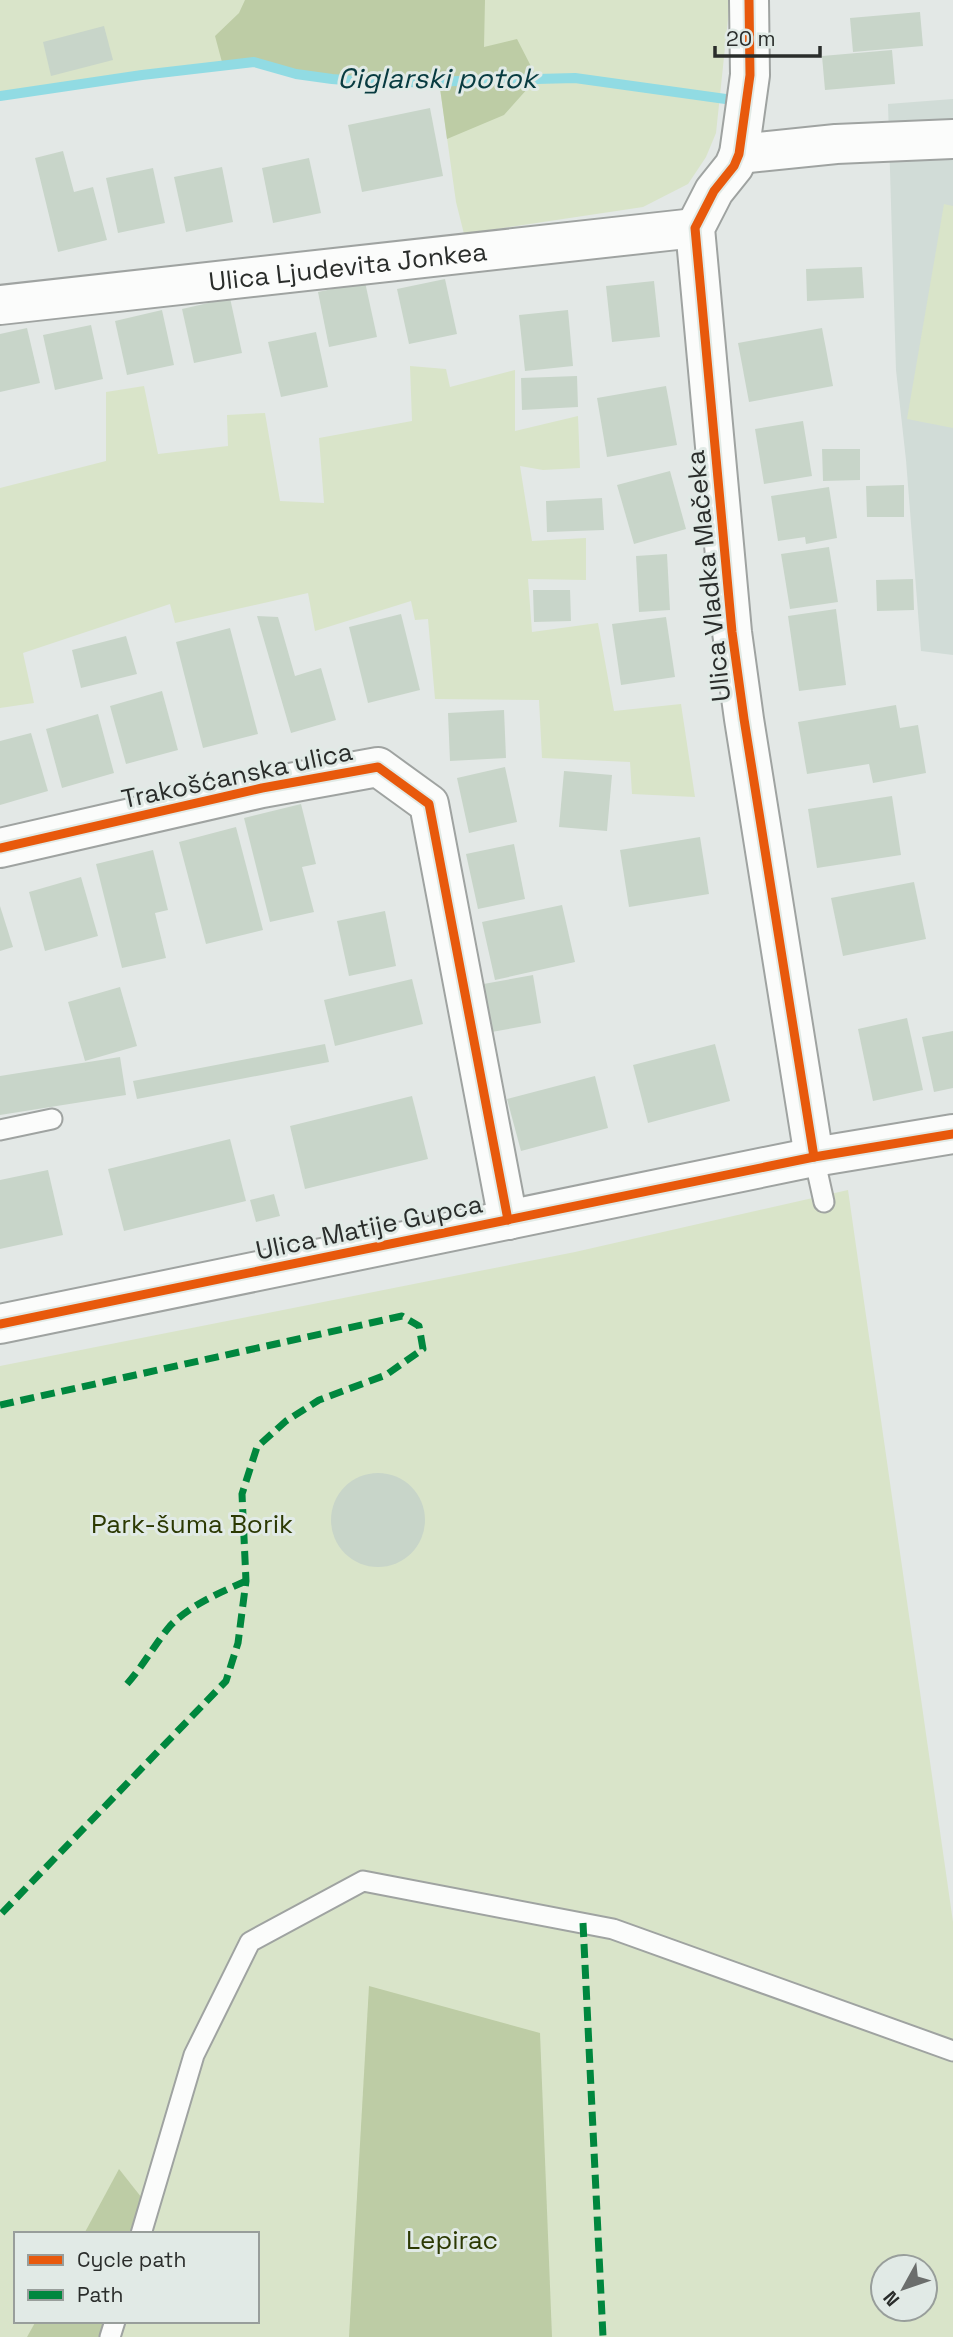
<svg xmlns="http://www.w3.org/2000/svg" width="953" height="2337" font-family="'Space Grotesk',sans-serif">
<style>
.built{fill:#d1dcd7}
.green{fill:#d9e4c9;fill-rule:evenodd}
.forest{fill:#bdcca5}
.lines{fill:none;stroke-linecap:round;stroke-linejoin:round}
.stream{stroke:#91dbe3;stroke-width:10}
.building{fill:#c8d5c9}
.lane-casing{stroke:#9fa3a1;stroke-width:23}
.street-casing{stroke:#9fa3a1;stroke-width:42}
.secondary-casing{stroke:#9fa3a1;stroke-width:42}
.lane{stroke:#fbfcfb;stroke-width:19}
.street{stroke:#fbfcfb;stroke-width:38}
.secondary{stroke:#fbfcfb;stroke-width:38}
.quiet{stroke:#00873e;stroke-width:7;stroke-dasharray:14 7;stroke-linecap:butt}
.cycleway-casing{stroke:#e1eae6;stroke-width:13}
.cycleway{stroke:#e8590c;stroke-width:9}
.labels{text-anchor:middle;stroke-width:6;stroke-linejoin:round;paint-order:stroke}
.street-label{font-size:26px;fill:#2a2d2b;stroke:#e1eae6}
.park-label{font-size:26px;fill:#2c3903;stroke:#e1eae6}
.water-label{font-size:28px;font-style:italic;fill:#083b40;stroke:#e1eae6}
</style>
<rect width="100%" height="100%" fill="#e3e8e6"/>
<polygon class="built" points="953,99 953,655 921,651 906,460 896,370 888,104"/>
<g class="green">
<polygon points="0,0 730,0 716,133 706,157 688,184 643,207 464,234 456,202 439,81 382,83 332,79 296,74 254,62 142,75 0,96"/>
<polygon points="944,204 953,206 953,428 907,419"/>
<polygon points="410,366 446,369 450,387 515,370 515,431 578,416 580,468 543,470 520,466 532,541 586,538 586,580 528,579 532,632 598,623 614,711 681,704 695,797 632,794 630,762 542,758 539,700 435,699 428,619 415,620 411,601 315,631 308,593 175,623 170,604 23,653 34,703 0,708 0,488 106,461 106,392 144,386 158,454 228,446 227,415 265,413 280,501 324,503 319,438 412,421"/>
<path d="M848 1190 953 1922V2337H0V1366L575 1252ZM16 2234H257V2321H16ZM883 2267H925V2309H883Z"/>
</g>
<g class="forest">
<polygon points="245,0 485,0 484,47 517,39 537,78 504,115 447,139 439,81 382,83 296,74 254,62 223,66 215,36 239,13"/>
<polygon points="369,1986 540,2033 552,2337 349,2337"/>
<polygon points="119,2169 149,2207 141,2234 84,2234"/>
<polygon points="36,2321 115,2321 110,2337 27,2337"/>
</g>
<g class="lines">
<polyline class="stream" points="0,96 142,75 254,62 296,74 332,79 382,83 575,78 740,101"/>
</g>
<g class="building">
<polygon points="920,12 923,46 853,52 850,18"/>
<polygon points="104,26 113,60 51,76 43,42"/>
<polygon points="892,50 895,84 825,90 822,56"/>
<polygon points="430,108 443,176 362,192 348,125"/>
<polygon points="63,151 74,192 93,187 107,240 58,252 35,158"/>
<polygon points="309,158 321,213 273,223 262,168"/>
<polygon points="222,167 233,222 186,232 174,177"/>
<polygon points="153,168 165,223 118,233 106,178"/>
<polygon points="862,267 864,298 807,301 806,269"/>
<polygon points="445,279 457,334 409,344 397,289"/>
<polygon points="654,281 660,337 612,342 606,286"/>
<polygon points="365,282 377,337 329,347 318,292"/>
<polygon points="230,298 242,353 194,363 182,309"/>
<polygon points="162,310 174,365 127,375 115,321"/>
<polygon points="568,310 573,366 525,371 519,315"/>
<polygon points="91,325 103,379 55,390 43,335"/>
<polygon points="27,328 40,383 0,392 0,334"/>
<polygon points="822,328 833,386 749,402 738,343"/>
<polygon points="316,332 328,387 281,397 268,342"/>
<polygon points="577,376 578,407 522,410 521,378"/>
<polygon points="666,386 677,445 607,457 597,398"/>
<polygon points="803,421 812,476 764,484 755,429"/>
<polygon points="822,449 860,449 860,480 823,481"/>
<polygon points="670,471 686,529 634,544 617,485"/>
<polygon points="904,485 904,517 867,517 866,486"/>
<polygon points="829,487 837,538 806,544 805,537 778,541 771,496"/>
<polygon points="602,498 604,530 547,532 546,501"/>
<polygon points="829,547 838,602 790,609 781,554"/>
<polygon points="667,554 670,610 639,612 636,556"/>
<polygon points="913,579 914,610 877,611 876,580"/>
<polygon points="533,590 570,590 571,621 534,622"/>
<polygon points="836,609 846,685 799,691 788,616"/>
<polygon points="401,614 420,690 368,703 349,627"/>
<polygon points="257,616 278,617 295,676 321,668 336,720 291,733"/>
<polygon points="666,617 675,677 621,685 612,624"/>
<polygon points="230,628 258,734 203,748 176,642"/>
<polygon points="126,636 137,674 81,688 72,650"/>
<polygon points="162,691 178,750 126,764 110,706"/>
<polygon points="896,705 900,728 918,725 926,773 873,783 869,764 807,774 798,722"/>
<polygon points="504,710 506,758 450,761 448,713"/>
<polygon points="98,714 114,773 62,788 46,729"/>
<polygon points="31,733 48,791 0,805 0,741"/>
<polygon points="505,767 517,822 469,833 457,778"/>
<polygon points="564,771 612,775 607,831 559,827"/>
<polygon points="892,796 901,855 817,868 808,809"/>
<polygon points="301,804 316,864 302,867 314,912 270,922 244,818"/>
<polygon points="236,827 263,930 206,944 179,842"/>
<polygon points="700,837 709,894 629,907 620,850"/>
<polygon points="514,844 525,899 478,909 466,854"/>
<polygon points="153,850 168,910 155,913 166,958 122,968 96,864"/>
<polygon points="81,877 98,936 45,951 29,892"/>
<polygon points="914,882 926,939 843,956 831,898"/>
<polygon points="562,905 575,962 495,980 482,922"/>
<polygon points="0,906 13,947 0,951"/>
<polygon points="385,911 396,966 349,976 337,921"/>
<polygon points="533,975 541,1023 486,1033 478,985"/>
<polygon points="412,979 423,1024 335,1046 324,1000"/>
<polygon points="120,987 137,1046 85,1061 68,1002"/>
<polygon points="907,1018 923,1090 873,1101 858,1029"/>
<polygon points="953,1031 953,1088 934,1092 922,1037"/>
<polygon points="325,1044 329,1062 137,1099 133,1081"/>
<polygon points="715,1044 730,1101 648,1123 633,1065"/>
<polygon points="120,1057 126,1095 0,1115 0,1076"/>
<polygon points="595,1076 608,1128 521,1151 507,1099"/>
<polygon points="412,1096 428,1159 305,1189 290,1126"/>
<polygon points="230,1139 246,1201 124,1231 108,1169"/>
<polygon points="48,1170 63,1235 0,1249 0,1180"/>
<polygon points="274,1194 280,1216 256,1222 250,1200"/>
<circle cx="378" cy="1520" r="47"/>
</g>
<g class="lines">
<g class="lane-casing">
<g id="lane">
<polyline points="0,1130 52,1119"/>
<polyline points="814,1157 824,1202"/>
<polyline points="141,2234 194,2055 250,1942 363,1881 613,1929 953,2051"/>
<polyline points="110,2337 115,2321"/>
</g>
</g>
<g class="street-casing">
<g id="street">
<polyline points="749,0 750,75 739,154 734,166 714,191 695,228 732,632 744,719 814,1157"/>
<polyline points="739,154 836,144 953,139"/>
<path id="s1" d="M0 305 695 228"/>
<polyline points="0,848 262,788 378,767 429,804 508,1220"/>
</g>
</g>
<g class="secondary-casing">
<polyline id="secondary" points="0,1324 814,1157 953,1134"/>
</g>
<use href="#lane" class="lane"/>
<use href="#street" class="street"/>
<use href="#secondary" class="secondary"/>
<g class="quiet">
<polyline points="0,1405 402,1316 419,1326 423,1349 386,1375 319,1400 286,1421 257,1447 242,1494 246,1581 238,1643 226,1681 0,1915"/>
<path d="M127 1684C143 1666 155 1644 170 1626 190 1605 221 1592 246 1581"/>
<polyline points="583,1923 603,2337"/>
</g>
<g class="cycleway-casing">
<g id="cycleway">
<polyline points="749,0 750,75 739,154 734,166 714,191 695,228 732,632 744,719 814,1157"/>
<polyline points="0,848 262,788 378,767 429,804 508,1220"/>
<polyline points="0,1324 814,1157 953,1134"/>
</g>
</g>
<use href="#cycleway" class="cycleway"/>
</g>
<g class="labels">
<g class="street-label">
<text dy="9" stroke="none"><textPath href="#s1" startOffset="350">Ulica Ljudevita Jonkea</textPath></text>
<text transform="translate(708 576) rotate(-96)" y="9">Ulica Vladka Mačeka</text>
<text transform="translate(237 775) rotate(-12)" y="9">Trakošćanska ulica</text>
<text transform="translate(369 1227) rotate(-12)" y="9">Ulica Matije Gupca</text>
</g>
<g class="park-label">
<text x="192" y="1533">Park-šuma Borik</text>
<text x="452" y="2249">Lepirac</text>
</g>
<g class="water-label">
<text x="437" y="88">Ciglarski potok</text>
</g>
</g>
<rect x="14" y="2232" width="245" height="91" fill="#e1eae6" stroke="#989e9b" stroke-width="2"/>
<rect x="28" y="2255" width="35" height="10" fill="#e8590c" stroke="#989e9b" stroke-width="2"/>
<text x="77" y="2267" font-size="21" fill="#2a2d2b">Cycle path</text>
<rect x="28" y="2290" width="35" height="10" fill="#00873e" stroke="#989e9b" stroke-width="2"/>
<text x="77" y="2302" font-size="21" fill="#2a2d2b">Path</text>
<g transform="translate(904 2288) rotate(230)"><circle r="33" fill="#e1eae6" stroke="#989e9b" stroke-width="2"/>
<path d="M0-5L12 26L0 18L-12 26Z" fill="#6b6e6c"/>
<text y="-10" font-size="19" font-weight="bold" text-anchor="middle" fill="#2a2d2b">N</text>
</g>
<path d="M715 46v10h105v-10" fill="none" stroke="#2a2d2b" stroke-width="3.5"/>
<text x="726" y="46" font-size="21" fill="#2a2d2b" stroke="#e1eae6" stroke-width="5" paint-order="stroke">20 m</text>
</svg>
